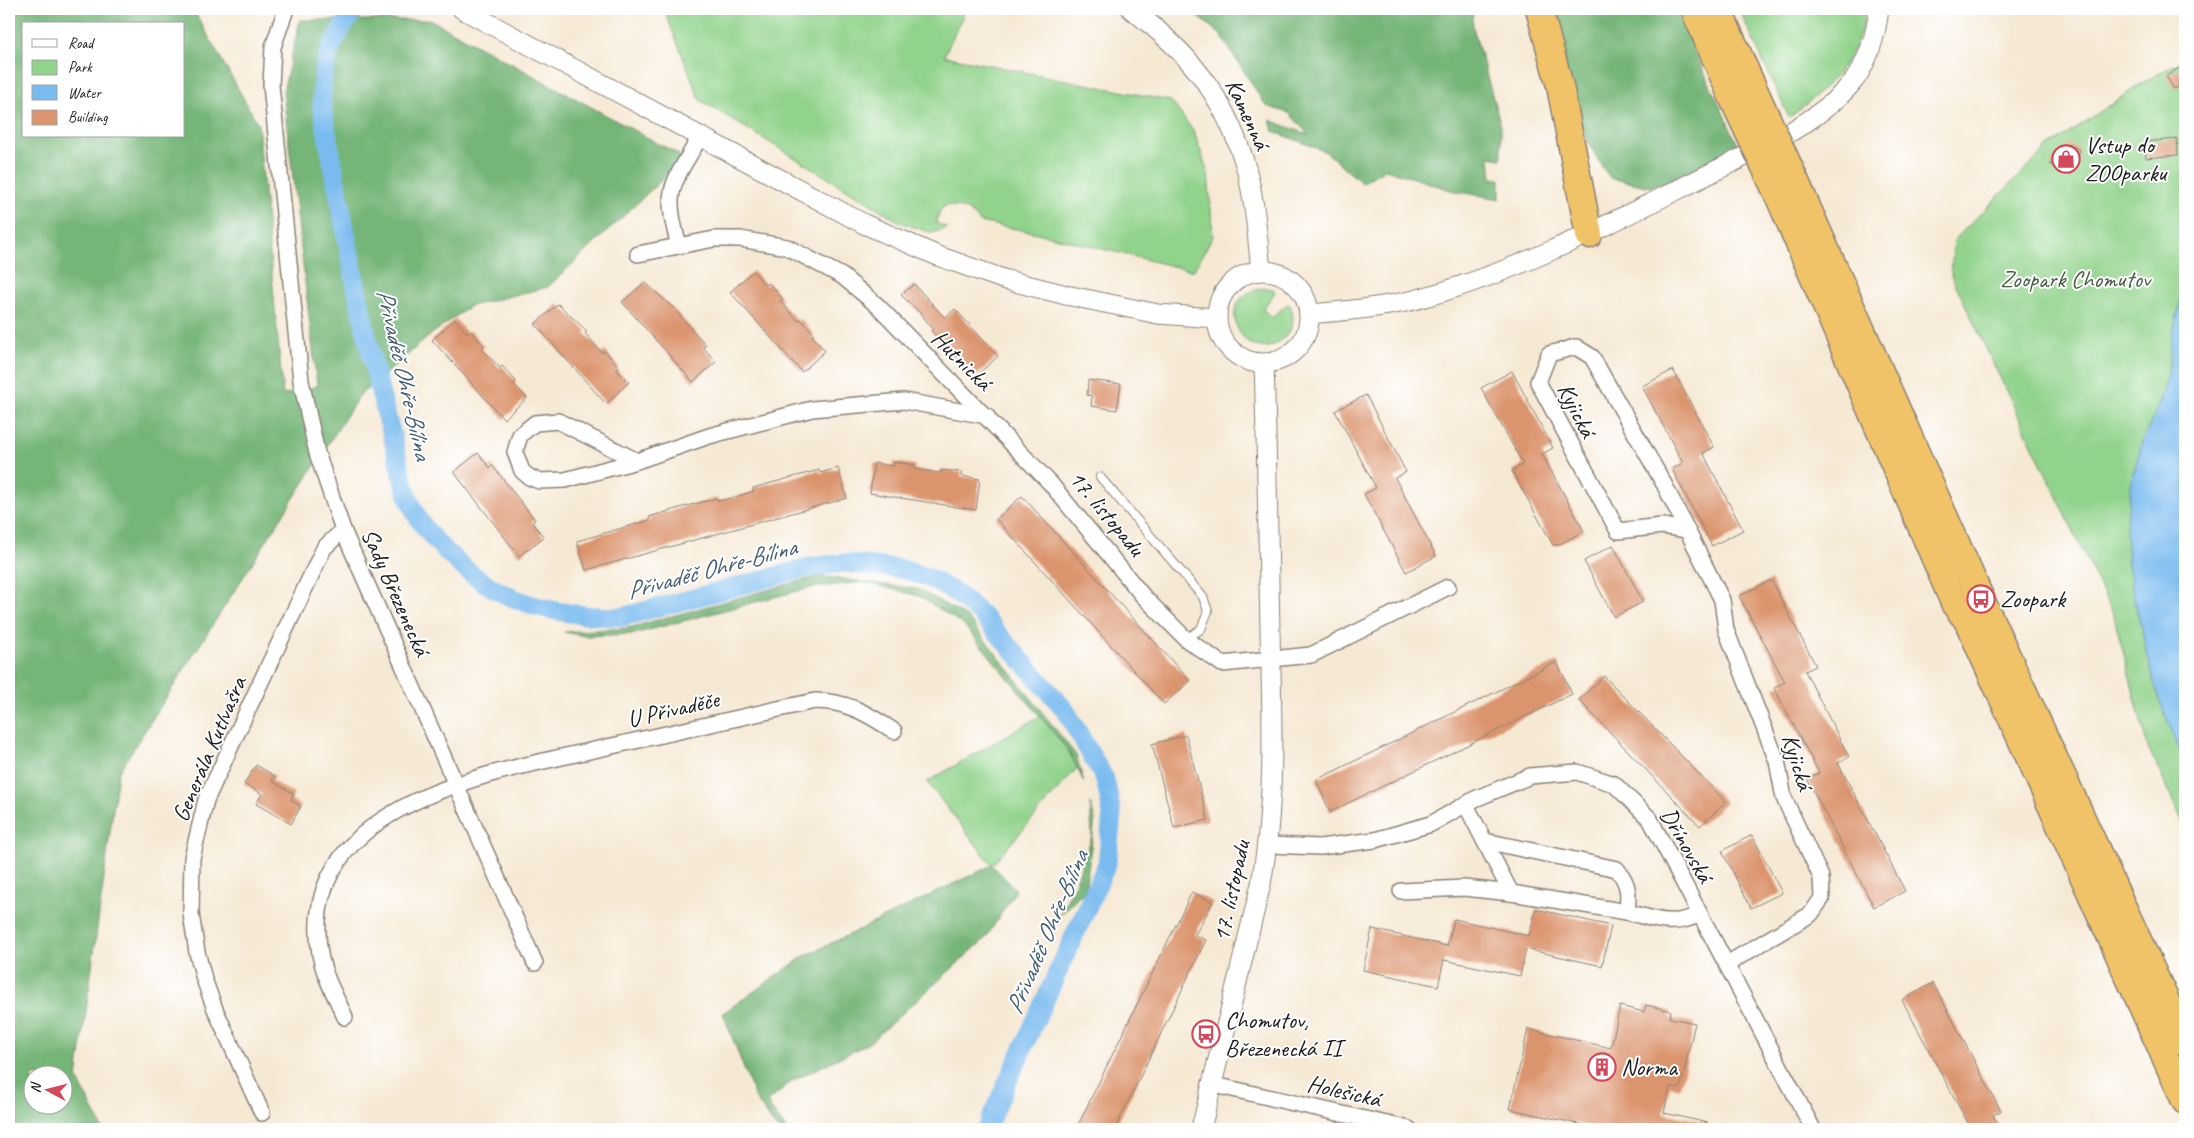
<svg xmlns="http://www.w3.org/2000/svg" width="2194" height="1138" font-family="Caveat,sans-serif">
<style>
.green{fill:#91d38b;stroke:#567854}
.forest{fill:#74b577;stroke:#48684a;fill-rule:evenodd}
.water{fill:#7abbef;stroke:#4b6c86}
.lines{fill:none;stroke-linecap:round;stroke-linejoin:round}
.canal{stroke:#7abbef;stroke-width:19}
.building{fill:#db956e}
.service-casing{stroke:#898278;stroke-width:10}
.minor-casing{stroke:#898278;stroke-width:18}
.tertiary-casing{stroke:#898278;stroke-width:21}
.trunk-casing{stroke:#898278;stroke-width:29}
.service{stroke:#fff;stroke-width:8}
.minor{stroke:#fff;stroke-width:15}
.tertiary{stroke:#fff;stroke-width:19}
.trunk{stroke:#f1c369;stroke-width:26}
.trunk-bridge-casing{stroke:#898278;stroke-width:29;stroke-linecap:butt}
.trunk-bridge{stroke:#f1c369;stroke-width:26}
.labels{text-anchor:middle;stroke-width:4;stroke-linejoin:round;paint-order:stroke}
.street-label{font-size:24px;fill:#1c1c1c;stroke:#fff}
.poi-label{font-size:24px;fill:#1c1c1c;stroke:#fff;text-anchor:start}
.park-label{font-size:24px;fill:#455c43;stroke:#fff}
.water-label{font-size:25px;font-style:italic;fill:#425c70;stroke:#fff}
</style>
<rect width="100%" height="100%" fill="#fff"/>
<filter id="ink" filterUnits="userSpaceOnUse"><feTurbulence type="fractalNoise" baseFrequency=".02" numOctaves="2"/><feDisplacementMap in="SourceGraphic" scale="10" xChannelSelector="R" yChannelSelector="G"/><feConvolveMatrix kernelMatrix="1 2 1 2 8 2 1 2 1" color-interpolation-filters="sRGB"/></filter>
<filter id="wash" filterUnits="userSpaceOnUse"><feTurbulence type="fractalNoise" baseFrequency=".0096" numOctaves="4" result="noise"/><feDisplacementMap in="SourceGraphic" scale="20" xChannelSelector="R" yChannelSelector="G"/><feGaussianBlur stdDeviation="1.12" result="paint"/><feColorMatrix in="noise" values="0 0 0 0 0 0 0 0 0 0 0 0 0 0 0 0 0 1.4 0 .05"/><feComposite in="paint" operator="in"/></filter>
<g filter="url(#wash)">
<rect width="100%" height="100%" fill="#f6e9d4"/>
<g class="green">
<path d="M664 9H966L944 56 1171 101 1194 132 1208 173 1213 236 1193 271 1037 233 980 222C970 209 962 207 947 205L940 210 936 223 947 228 932 233 902 223 700 100Z"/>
<path d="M1739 9H1866C1858 61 1828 87 1789 118Z"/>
<polygon points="2185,59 2185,828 2147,745 2114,616 1951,275 1954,240 2047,148 2142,83"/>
<path d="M1265 288 1273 289 1275 292 1263 309 1272 318 1287 304 1290 305C1295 317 1294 328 1285 337 1248 375 1204 296 1265 288Z"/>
<polygon points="1040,716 1068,750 1078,767 992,865 927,782"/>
</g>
<g class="forest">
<path d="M39 9H193L258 124 283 395 317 386 283 92 300 20H431L685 158 548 287 470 306 433 333 359 396 118 773 77 1078 103 1129H9V11ZM24 24H184V136H24ZM32 1076H62V1106H32Z"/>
<polygon points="1188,9 1475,9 1472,18 1474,31 1501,126 1501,159 1490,157 1492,178 1500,179 1500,199 1454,191 1385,169 1362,183 1326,152 1273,131 1270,120 1309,135 1289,113 1266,106 1220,34"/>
<path d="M1550 9H1675L1738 145 1698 167 1651 187 1610 178C1573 128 1564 68 1550 9Z"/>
<polygon points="819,576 918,589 967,617 1076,755 1084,782 1068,750 964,625 919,596 864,582 809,588 634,634 584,636 564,632 628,628"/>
<polygon points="1090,803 1095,819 1085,891 1059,916 1075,884 1092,836"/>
<polygon points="992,865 1016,890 986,938 869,1043 792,1081 767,1102 786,1129 777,1129 755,1098 723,1013 803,957"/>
</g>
<polygon class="water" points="2185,284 2185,763 2158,697 2135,603 2128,563 2126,526 2132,478 2143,439 2158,407 2168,375 2172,335"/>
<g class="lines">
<path class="canal" d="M355 9C329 44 321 62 322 107 343 216 361 328 392 435 399 463 404 496 420 521 428 534 439 545 450 555 499 604 555 616 622 617L810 567 845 563 902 569 929 578 956 593 980 613 1066 711 1105 779 1112 813 1107 864 986 1129"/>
</g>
<g id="blocks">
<g class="building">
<polygon points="2185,65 2185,83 2174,89 2166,76"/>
<polygon points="2177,139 2178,155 2146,158 2144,142"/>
<polygon points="2069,144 2080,150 2071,175 2050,164"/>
<polygon points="753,271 766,285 769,283 783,299 780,301 798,321 801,319 814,334 812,336 825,351 802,372 730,292"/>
<polygon points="645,282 674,309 706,345 703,347 716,362 693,382 622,302"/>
<polygon points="914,284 945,318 955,309 998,356 974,378 931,331 933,329 921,314 901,295"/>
<polygon points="558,304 587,331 585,333 602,353 605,351 619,367 616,369 629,382 606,404 535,324"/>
<polygon points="455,319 467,333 470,330 484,346 482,349 500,368 502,366 516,381 514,384 527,398 504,419 432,340"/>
<polygon points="1673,370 1714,447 1703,453 1743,530 1712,546 1672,469 1683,463 1642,386"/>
<polygon points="1512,371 1553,448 1542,454 1584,531 1558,545 1553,545 1512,471 1523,464 1481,388"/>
<polygon points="1088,380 1121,384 1117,410 1091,406 1092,396 1087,395"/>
<polygon points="1366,395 1406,472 1395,478 1436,556 1406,572 1364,494 1376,488 1335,411"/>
<polygon points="478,453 490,468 492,465 535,520 532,522 544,537 519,556 454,472"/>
<polygon points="894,462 915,465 914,469 940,473 941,470 962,472 961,476 980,479 976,510 870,493 874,463 893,466"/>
<polygon points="838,468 847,498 586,570 577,541 650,520 649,517 683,507 717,498 718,501 735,497 754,491 753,488 819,470 820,473"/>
<polygon points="1022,496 1190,681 1164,704 996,519"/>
<polygon points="1613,545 1643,602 1614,617 1584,561"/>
<polygon points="1771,580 1816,666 1805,671 1849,757 1838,763 1905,891 1874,907 1807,779 1819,773 1774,688 1785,682 1739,596"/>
<polygon points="1557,662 1572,694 1330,812 1316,780"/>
<polygon points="1604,676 1726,802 1700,826 1579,700"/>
<polygon points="1186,735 1208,820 1174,828 1152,744"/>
<polygon points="256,765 275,776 272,781 294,794 291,800 301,806 291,824 256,804 262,794 244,784"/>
<polygon points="1752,835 1782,893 1751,908 1722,851"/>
<polygon points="1192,892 1213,902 1195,935 1206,940 1115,1129 1076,1129"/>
<polygon points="1536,909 1611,926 1602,966 1526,949 1520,976 1444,960 1438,986 1363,970 1372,929 1447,946 1454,919 1529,936"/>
<polygon points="1933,983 2001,1111 1993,1115 2000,1129 1971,1129 1902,1000"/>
<polygon points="1646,1005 1671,1011 1670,1018 1695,1023 1680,1089 1670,1086 1664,1113 1708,1123 1707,1129 1592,1129 1592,1127 1510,1109 1528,1029 1611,1048 1620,1006 1644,1012"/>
</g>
</g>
</g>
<g filter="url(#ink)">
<use href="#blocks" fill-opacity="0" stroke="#898278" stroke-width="1"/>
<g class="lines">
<g class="service-casing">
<polyline id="service" points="1100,477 1203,597 1208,611 1201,629 1186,639"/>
</g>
<g class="minor-casing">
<g id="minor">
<polyline points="286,9 273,47 271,85 301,381 317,453 343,530 535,963"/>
<path d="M679 245C662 189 673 184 700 137"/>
<polyline points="638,254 714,239 740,239 787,247 842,276 878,306 1050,483 1143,596 1186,639 1222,664 1311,655 1448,587"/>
<polyline points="637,461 558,421 535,423 520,435 515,452 522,471 529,477 539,481 565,480 637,461 709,436 812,409 904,401 987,416"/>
<polyline points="1687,530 1662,526 1618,531 1538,382 1549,354 1576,347 1592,357 1664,484 1722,600 1726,630 1777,761 1784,798 1821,877 1822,898 1811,914 1727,964"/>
<polyline points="1466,805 1511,893"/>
<polyline points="1268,845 1320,847 1375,840 1431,824 1475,799 1530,776 1577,772 1614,784 1650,819 1813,1129"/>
<path d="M1401 891 1464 888 1511 893 1627 912C1629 893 1629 884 1617 869L1485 841"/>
<path d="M1627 912C1656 919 1672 928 1700 914"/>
<path d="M345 1017C336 997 324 977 320 954 295 805 489 773 594 750 667 734 741 717 815 701 847 701 868 714 894 731"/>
<polyline points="1210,1084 1409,1129"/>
<polyline points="262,1113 215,1009 204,979 197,952 191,914 192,858 206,800 257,690 324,548 343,530"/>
</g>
</g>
<g class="tertiary-casing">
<g id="tertiary">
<polyline points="462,9 864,224 938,256 1003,279 1066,295 1158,314 1216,318"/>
<path d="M1131 9C1188 52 1222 92 1244 161 1255 196 1257 235 1261 270"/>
<circle cx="1263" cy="317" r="46"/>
<path d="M1309 314C1343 311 1380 308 1414 300 1516 273 1609 224 1703 177 1752 152 1820 124 1855 79 1870 58 1876 34 1879 9"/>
<path d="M1201 1129 1261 884C1276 800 1272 714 1270 630 1268 541 1267 452 1264 364"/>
</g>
</g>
<g class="trunk-casing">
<g id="trunk">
<polyline points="1539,9 1560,86 1589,235"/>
<polyline points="1694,9 1733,99"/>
<polyline points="1718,9 1752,85"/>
<polyline points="1796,182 1981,599 2185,1042"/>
<polyline points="1778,195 1955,605 1967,620 2185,1101"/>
</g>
</g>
<use href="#service" class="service"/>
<use href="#minor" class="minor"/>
<use href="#tertiary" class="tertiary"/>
<use href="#trunk" class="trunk"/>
<g class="trunk-bridge-casing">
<g id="trunk-bridge">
<polyline points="1752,85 1796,182"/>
<polyline points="1733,99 1778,195"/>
</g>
</g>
<use href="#trunk-bridge" class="trunk-bridge"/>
</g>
</g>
<defs>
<g id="shop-ring" transform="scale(1.4375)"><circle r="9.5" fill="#fff" stroke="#d1495b" stroke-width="1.5"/><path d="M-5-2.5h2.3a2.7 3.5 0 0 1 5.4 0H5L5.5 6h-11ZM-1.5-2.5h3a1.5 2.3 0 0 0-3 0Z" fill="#d1495b"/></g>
<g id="bus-ring" transform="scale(1.4375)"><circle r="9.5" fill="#fff" stroke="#d1495b" stroke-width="1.5"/><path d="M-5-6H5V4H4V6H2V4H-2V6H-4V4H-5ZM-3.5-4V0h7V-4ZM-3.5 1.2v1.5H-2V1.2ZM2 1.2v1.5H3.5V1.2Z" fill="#d1495b"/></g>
<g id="building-ring" transform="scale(1.4375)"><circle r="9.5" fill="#fff" stroke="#d1495b" stroke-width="1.5"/><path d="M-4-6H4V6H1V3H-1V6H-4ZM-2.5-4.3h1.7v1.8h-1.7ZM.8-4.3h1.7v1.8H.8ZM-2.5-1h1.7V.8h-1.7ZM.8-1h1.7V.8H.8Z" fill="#d1495b"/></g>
</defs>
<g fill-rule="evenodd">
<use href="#shop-ring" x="2066" y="159"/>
<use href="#bus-ring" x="1981" y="599"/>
<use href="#bus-ring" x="1206" y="1034"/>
<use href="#building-ring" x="1602" y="1067"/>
</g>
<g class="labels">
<g class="street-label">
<text transform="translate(1248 114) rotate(65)" y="8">Kamenná</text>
<text transform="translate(962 360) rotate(45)" y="8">Hutnická</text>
<text transform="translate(1577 410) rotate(63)" y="8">Kyjická</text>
<text transform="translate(1107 513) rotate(50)" y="8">17. listopadu</text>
<text transform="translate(396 592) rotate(66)" y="8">Sady Březenecká</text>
<text transform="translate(673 709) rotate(-13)" y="8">U Přivaděče</text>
<text transform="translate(209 749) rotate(-67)" y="8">Generála Kutlvašra</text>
<text transform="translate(1798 762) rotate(73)" y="8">Kyjická</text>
<text transform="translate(1687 845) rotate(60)" y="8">Dřínovská</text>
<text transform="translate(1231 891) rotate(-78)" y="8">17. listopadu</text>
<text transform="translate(1344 1091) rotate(13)" y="8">Holešická</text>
</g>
<g class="poi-label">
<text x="2085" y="153">Vstup do<tspan x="2085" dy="28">ZOOparku</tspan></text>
<text x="2000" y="607">Zoopark</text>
<text x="1225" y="1028">Chomutov,<tspan x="1225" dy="28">Březenecká II</tspan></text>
<text x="1621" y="1075">Norma</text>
</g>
<g class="park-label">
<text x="2075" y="287">Zoopark Chomutov</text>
</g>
<g class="water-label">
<text transform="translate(405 374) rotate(77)" y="9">Přivaděč Ohře-Bílina</text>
<text transform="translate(711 568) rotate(-15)" y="9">Přivaděč Ohře-Bílina</text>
<text transform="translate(1046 932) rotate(-67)" y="9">Přivaděč Ohře-Bílina</text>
</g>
</g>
<rect width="2194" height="1138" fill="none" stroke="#fff" stroke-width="30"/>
<rect x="22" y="22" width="162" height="115" fill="#ffffff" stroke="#a4a4a4"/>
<rect x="32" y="39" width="25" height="8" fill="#ffffff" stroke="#a4a4a4"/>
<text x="68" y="48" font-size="15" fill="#1c1c1c">Road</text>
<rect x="32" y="60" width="25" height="15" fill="#91d38b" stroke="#a4a4a4"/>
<text x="68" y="72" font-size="15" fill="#1c1c1c">Park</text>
<rect x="32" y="85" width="25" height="15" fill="#7abbef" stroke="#a4a4a4"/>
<text x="68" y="98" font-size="15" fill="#1c1c1c">Water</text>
<rect x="32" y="110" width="25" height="15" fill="#db956e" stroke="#a4a4a4"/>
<text x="68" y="122" font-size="15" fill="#1c1c1c">Building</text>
<g transform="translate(48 1090) rotate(277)"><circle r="24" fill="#ffffff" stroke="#a4a4a4"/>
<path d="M0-4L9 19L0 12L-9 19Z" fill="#d1495b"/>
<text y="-8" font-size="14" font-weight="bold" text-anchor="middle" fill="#1c1c1c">N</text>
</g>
</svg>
